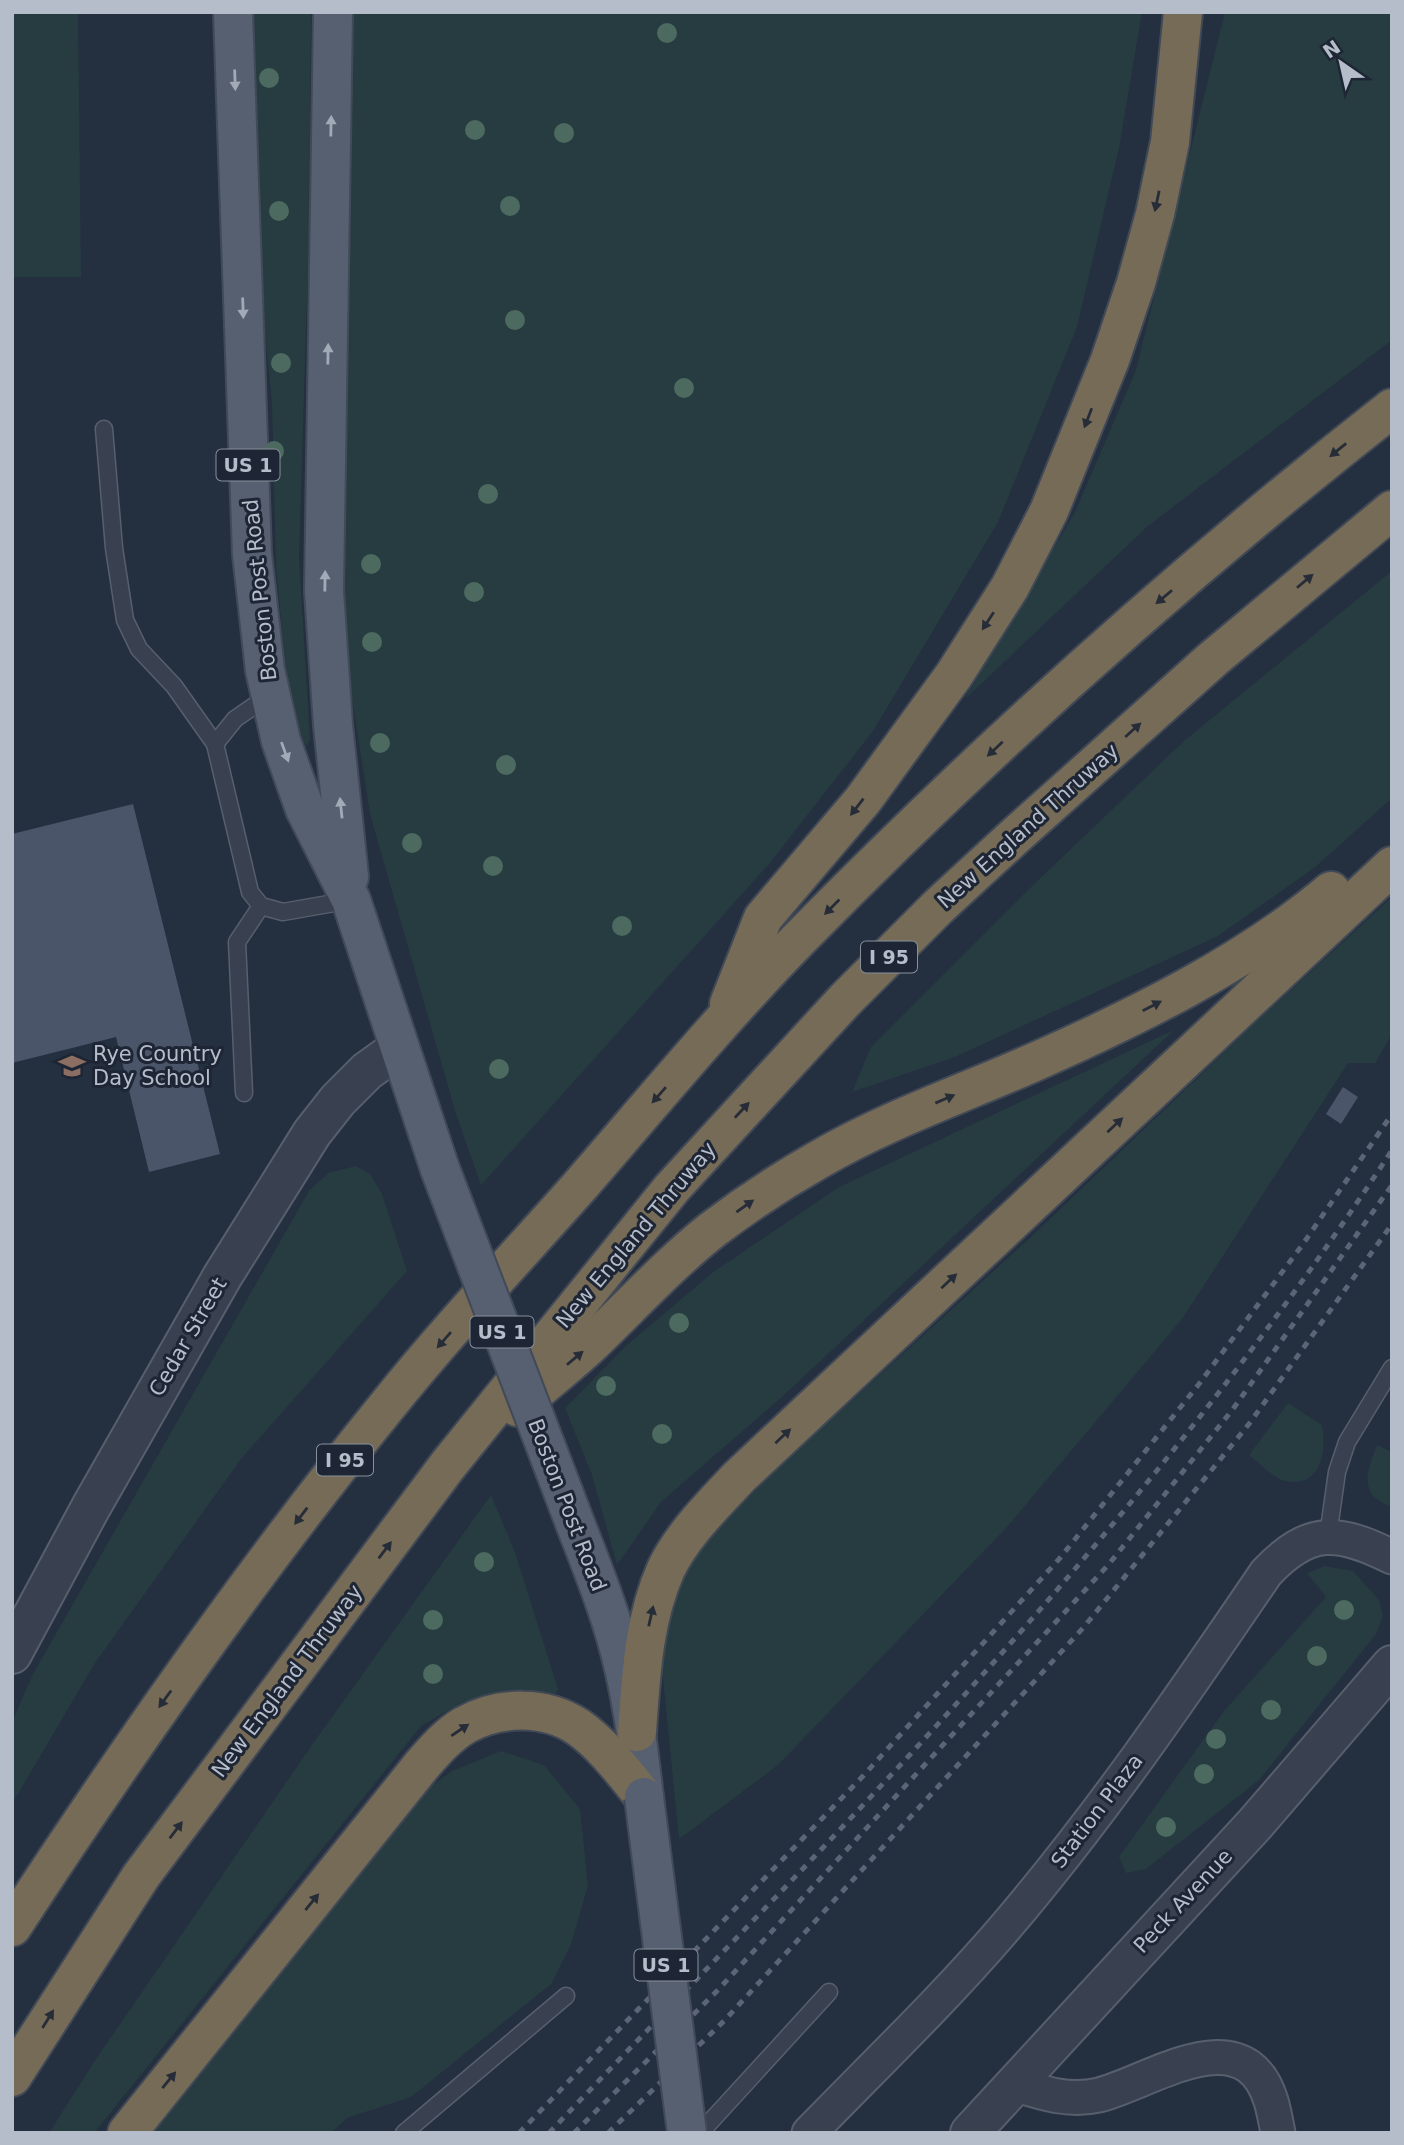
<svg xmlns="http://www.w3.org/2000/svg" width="1404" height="2145" font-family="'DejaVu Sans',sans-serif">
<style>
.green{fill:#273c41}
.building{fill:#4a5569}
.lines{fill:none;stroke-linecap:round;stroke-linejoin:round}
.service-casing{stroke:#575f6d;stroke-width:19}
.minor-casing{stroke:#575f6d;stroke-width:37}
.tertiary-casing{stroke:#575f6d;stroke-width:42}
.primary-casing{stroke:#424a59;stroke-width:42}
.motorway-casing{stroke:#414957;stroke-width:42}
.service{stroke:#394150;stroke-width:16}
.minor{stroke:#394150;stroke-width:33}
.tertiary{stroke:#394150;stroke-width:38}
.primary{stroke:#576070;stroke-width:38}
.motorway{stroke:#766b56;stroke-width:38}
.rail{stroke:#5b6577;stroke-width:5;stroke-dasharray:7 7;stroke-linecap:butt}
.primary-bridge-casing{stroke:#424a59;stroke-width:42;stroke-linecap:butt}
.primary-bridge{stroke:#576070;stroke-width:38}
.tree{fill:#4c6a5f}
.oneway{fill:#a2aab8}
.oneway2{fill:#272d38}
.labels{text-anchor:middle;stroke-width:6;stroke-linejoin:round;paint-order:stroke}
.shield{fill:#1e2635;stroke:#888f9d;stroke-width:2}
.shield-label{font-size:19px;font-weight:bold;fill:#b5bcca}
.street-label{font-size:21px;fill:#b5bcca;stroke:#1e2635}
.poi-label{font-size:21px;fill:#b5bcca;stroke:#1e2635;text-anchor:start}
</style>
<rect width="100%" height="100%" fill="#242f40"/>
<g class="green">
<polygon points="12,12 78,12 81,277 12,277"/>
<polygon points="249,12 311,12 309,234 299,557 310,739 307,746 303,742 286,673 276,566 272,402 257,253"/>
<polygon points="347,12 1142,12 1119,148 1077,327 998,522 873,731 769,864 481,1185 456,1114 370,814 345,653 343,483"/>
<polygon points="1225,12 1392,12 1392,340 1148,526 964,700 1075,512 1136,370"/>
<polygon points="1392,571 1392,798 1314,868 1218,936 955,1057 852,1092 871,1047 1029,889 1184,741"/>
<polygon points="1392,897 1392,1034 1375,1063 1348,1063 1182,1319 1007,1527 778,1765 679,1839 658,1627 670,1586 699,1547 781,1465 1033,1235 1256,1022"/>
<polygon points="1174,1030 783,1396 661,1502 617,1565 592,1475 565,1408 627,1345 712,1273 839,1187"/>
<polygon points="356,1166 370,1174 382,1194 407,1271 241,1459 95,1663 12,1804 12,1722 33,1674 309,1191 328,1173"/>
<path d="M1288 1403 1322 1425C1327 1451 1321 1489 1285 1481 1273 1478 1259 1463 1249 1455Z"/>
<path d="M1377 1445 1390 1451 1392 1449V1507C1357 1495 1367 1471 1377 1445Z"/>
<polygon points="491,1495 515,1552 558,1689 553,1702 517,1695 463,1702 421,1726 94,2133 49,2133 94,2062 314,1742"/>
<polygon points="1325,1566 1353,1571 1379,1600 1383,1616 1376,1634 1259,1780 1146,1869 1126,1873 1119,1857 1224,1711 1326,1597 1307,1573"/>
<polygon points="501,1751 544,1765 580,1809 588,1886 571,1944 551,1984 411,2097 347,2118 331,2133 148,2133 412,1800 452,1771"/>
</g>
<g class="building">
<polygon points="133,804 220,1154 149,1172 116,1037 12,1063 12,834"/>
<polygon points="1343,1087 1358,1097 1341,1124 1326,1114"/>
</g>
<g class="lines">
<g class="service-casing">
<g id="service">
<polyline points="104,429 114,548 125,620 139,649 174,686 215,744 250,892 261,906 283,912 351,900"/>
<polyline points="215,744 235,719 270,695"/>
<polyline points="244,1093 237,942 261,906"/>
<polyline points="1328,1536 1337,1472 1347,1442 1392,1368"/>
<polyline points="404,2133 566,1996"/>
<polyline points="700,2133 829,1992"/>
</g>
</g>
<g class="minor-casing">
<g id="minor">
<path d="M1014 2084C1042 2093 1069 2102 1099 2095 1151 2082 1244 2014 1271 2101 1274 2111 1276 2122 1278 2133"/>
<path d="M809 2133C874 2066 942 2001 1003 1930 1099 1818 1183 1695 1266 1573 1309 1527 1338 1530 1392 1557"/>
</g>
</g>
<g class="tertiary-casing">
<g id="tertiary">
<polyline points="12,1654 91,1507 222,1277 312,1133 338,1100 367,1071 399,1048"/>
<polyline points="970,2133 1255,1824 1392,1665"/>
</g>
</g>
<g class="primary-casing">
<g id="primary">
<polyline points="233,12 252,554 265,670 281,741 305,809 351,900 440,1169"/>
<polyline points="333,12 324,591 333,725 349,877"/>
<path d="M564 1494C585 1551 611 1609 624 1668 634 1711 639 1754 644 1797"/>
</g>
</g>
<g class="motorway-casing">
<g id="motorway">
<polyline points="729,1004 763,918 863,800 954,675 1010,587 1049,511 1110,360 1136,283 1155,214 1170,142 1183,12"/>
<path d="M517 1407C541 1387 566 1367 589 1346 630 1307 668 1265 712 1230 746 1204 781 1181 818 1160 885 1121 959 1095 1030 1064 1132 1019 1245 964 1331 891"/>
<path d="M637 1732C641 1677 643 1621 666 1569 683 1534 713 1505 739 1477L1392 866"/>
<path d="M12 1927C129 1748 252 1572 387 1406 447 1331 514 1260 578 1188 650 1105 721 1019 798 940 984 751 1183 572 1392 408"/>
<polyline points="12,2077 141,1876 448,1465 672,1188 845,1000 939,906 1015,836 1214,658 1392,510"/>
<path d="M127 2133 422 1765C435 1750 448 1735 465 1725 499 1706 545 1705 578 1727 604 1745 624 1773 644 1797"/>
</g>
</g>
<use href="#service" class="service"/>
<use href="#minor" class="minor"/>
<use href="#tertiary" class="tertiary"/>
<use href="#primary" class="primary"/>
<use href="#motorway" class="motorway"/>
<g class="rail">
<polyline points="519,2133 863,1776 1060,1558 1199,1384 1303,1244 1392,1114"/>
<path d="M549 2133C658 2018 770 1905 878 1789 1062 1592 1245 1376 1392 1150"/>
<polyline points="574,2133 718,1990 1109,1564 1233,1409 1392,1185"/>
<polyline points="608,2133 724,2021 1083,1628 1249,1424 1392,1224"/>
</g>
<g class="primary-bridge-casing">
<g id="primary-bridge">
<polyline points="440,1169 564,1494"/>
<polyline points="644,1797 687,2133"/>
</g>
</g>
<use href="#primary-bridge" class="primary-bridge"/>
</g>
<g class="tree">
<circle cx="667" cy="33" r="10"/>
<circle cx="269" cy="78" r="10"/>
<circle cx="475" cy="130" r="10"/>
<circle cx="564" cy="133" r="10"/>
<circle cx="510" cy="206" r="10"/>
<circle cx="279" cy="211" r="10"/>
<circle cx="515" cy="320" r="10"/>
<circle cx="281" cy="363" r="10"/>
<circle cx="684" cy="388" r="10"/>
<circle cx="274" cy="451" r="10"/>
<circle cx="488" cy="494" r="10"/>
<circle cx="371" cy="564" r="10"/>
<circle cx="474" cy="592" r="10"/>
<circle cx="372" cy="642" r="10"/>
<circle cx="380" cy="743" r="10"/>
<circle cx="506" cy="765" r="10"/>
<circle cx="412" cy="843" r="10"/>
<circle cx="493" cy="866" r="10"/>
<circle cx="622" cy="926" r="10"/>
<circle cx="499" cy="1069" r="10"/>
<circle cx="679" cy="1323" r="10"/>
<circle cx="606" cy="1386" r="10"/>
<circle cx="662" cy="1434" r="10"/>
<circle cx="484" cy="1562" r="10"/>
<circle cx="1344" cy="1610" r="10"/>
<circle cx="433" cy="1620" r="10"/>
<circle cx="1317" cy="1656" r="10"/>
<circle cx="433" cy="1674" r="10"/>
<circle cx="1271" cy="1710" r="10"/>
<circle cx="1216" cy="1739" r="10"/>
<circle cx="1204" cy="1774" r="10"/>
<circle cx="1166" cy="1827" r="10"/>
</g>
<defs><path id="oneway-solid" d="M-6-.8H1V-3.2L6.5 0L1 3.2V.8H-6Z" transform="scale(1.75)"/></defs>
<g class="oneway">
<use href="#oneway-solid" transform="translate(235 80) rotate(88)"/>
<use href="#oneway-solid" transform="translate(331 126) rotate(-89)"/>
<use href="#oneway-solid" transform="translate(243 308) rotate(88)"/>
<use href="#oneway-solid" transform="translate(328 354) rotate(-89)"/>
<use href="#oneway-solid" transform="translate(325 581) rotate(-89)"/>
<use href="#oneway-solid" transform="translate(285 752) rotate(70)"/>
<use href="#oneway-solid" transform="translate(341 808) rotate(-96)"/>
</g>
<g class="oneway2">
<use href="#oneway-solid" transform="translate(1157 201) rotate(102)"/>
<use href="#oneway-solid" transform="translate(1088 418) rotate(111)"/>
<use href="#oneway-solid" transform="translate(1338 450) rotate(141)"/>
<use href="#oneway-solid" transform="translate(1305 581) rotate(-40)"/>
<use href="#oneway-solid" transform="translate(1164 597) rotate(140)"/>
<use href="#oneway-solid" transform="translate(988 621) rotate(123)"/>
<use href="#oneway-solid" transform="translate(1133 730) rotate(-42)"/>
<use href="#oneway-solid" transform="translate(995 749) rotate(137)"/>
<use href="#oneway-solid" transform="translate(857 807) rotate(128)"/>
<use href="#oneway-solid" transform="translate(832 907) rotate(135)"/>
<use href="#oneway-solid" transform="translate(1152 1006) rotate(-27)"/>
<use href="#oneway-solid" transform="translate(659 1095) rotate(131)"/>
<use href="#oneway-solid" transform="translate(945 1099) rotate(-23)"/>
<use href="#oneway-solid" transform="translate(742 1110) rotate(-47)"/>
<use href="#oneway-solid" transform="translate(1115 1125) rotate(-43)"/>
<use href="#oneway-solid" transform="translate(745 1206) rotate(-35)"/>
<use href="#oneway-solid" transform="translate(949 1281) rotate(-43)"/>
<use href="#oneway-solid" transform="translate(444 1340) rotate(131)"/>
<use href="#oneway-solid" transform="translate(575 1358) rotate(-40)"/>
<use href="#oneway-solid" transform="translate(783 1436) rotate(-43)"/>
<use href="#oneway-solid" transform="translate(301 1516) rotate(127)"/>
<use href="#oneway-solid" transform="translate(385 1550) rotate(-53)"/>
<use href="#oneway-solid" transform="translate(651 1616) rotate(-77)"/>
<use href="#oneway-solid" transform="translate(165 1699) rotate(126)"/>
<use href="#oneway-solid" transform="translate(460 1730) rotate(-34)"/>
<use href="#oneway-solid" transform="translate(176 1830) rotate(-53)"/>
<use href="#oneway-solid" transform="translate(312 1902) rotate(-51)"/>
<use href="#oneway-solid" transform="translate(48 2019) rotate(-58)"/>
<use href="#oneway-solid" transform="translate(169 2080) rotate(-51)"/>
</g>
<defs>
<g id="school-bare" transform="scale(2.1)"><path d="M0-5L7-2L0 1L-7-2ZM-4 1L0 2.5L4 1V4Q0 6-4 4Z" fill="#8d6e63" stroke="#1e2635" stroke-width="2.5" paint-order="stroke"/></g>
</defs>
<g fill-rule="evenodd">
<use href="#school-bare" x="72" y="1066"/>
</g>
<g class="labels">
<g class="shield">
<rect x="216.5" y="449.5" width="63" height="31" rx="5"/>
<rect x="861" y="941.5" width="56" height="31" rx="5"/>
<rect x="470.5" y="1316.5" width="63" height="31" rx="5"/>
<rect x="317" y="1444.5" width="56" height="31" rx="5"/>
<rect x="634.5" y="1949.5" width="63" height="31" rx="5"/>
</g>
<g class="shield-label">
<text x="248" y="472">US 1</text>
<text x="889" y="964">I 95</text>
<text x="502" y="1339">US 1</text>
<text x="345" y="1467">I 95</text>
<text x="666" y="1972">US 1</text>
</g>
<g class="street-label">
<text transform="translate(260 590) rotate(-96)" y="7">Boston Post Road</text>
<text transform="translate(1028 826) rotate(-42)" y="7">New England Thruway</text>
<text transform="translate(636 1235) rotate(-50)" y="7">New England Thruway</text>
<text transform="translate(188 1337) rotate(-60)" y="7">Cedar Street</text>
<text transform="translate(567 1505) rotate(69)" y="7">Boston Post Road</text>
<text transform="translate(287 1681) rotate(-53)" y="7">New England Thruway</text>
<text transform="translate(1097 1811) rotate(-53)" y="7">Station Plaza</text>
<text transform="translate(1183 1901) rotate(-47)" y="7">Peck Avenue</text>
</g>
<g class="poi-label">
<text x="93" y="1061">Rye Country<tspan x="93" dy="24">Day School</tspan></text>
</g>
</g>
<rect width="1404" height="2145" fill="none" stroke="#b5bcca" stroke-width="28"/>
<g transform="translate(1341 63) rotate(326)" stroke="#1e2635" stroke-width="5" paint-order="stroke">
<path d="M0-5L12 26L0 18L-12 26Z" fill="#b5bcca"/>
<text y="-10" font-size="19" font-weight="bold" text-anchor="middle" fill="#b5bcca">N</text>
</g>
</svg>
